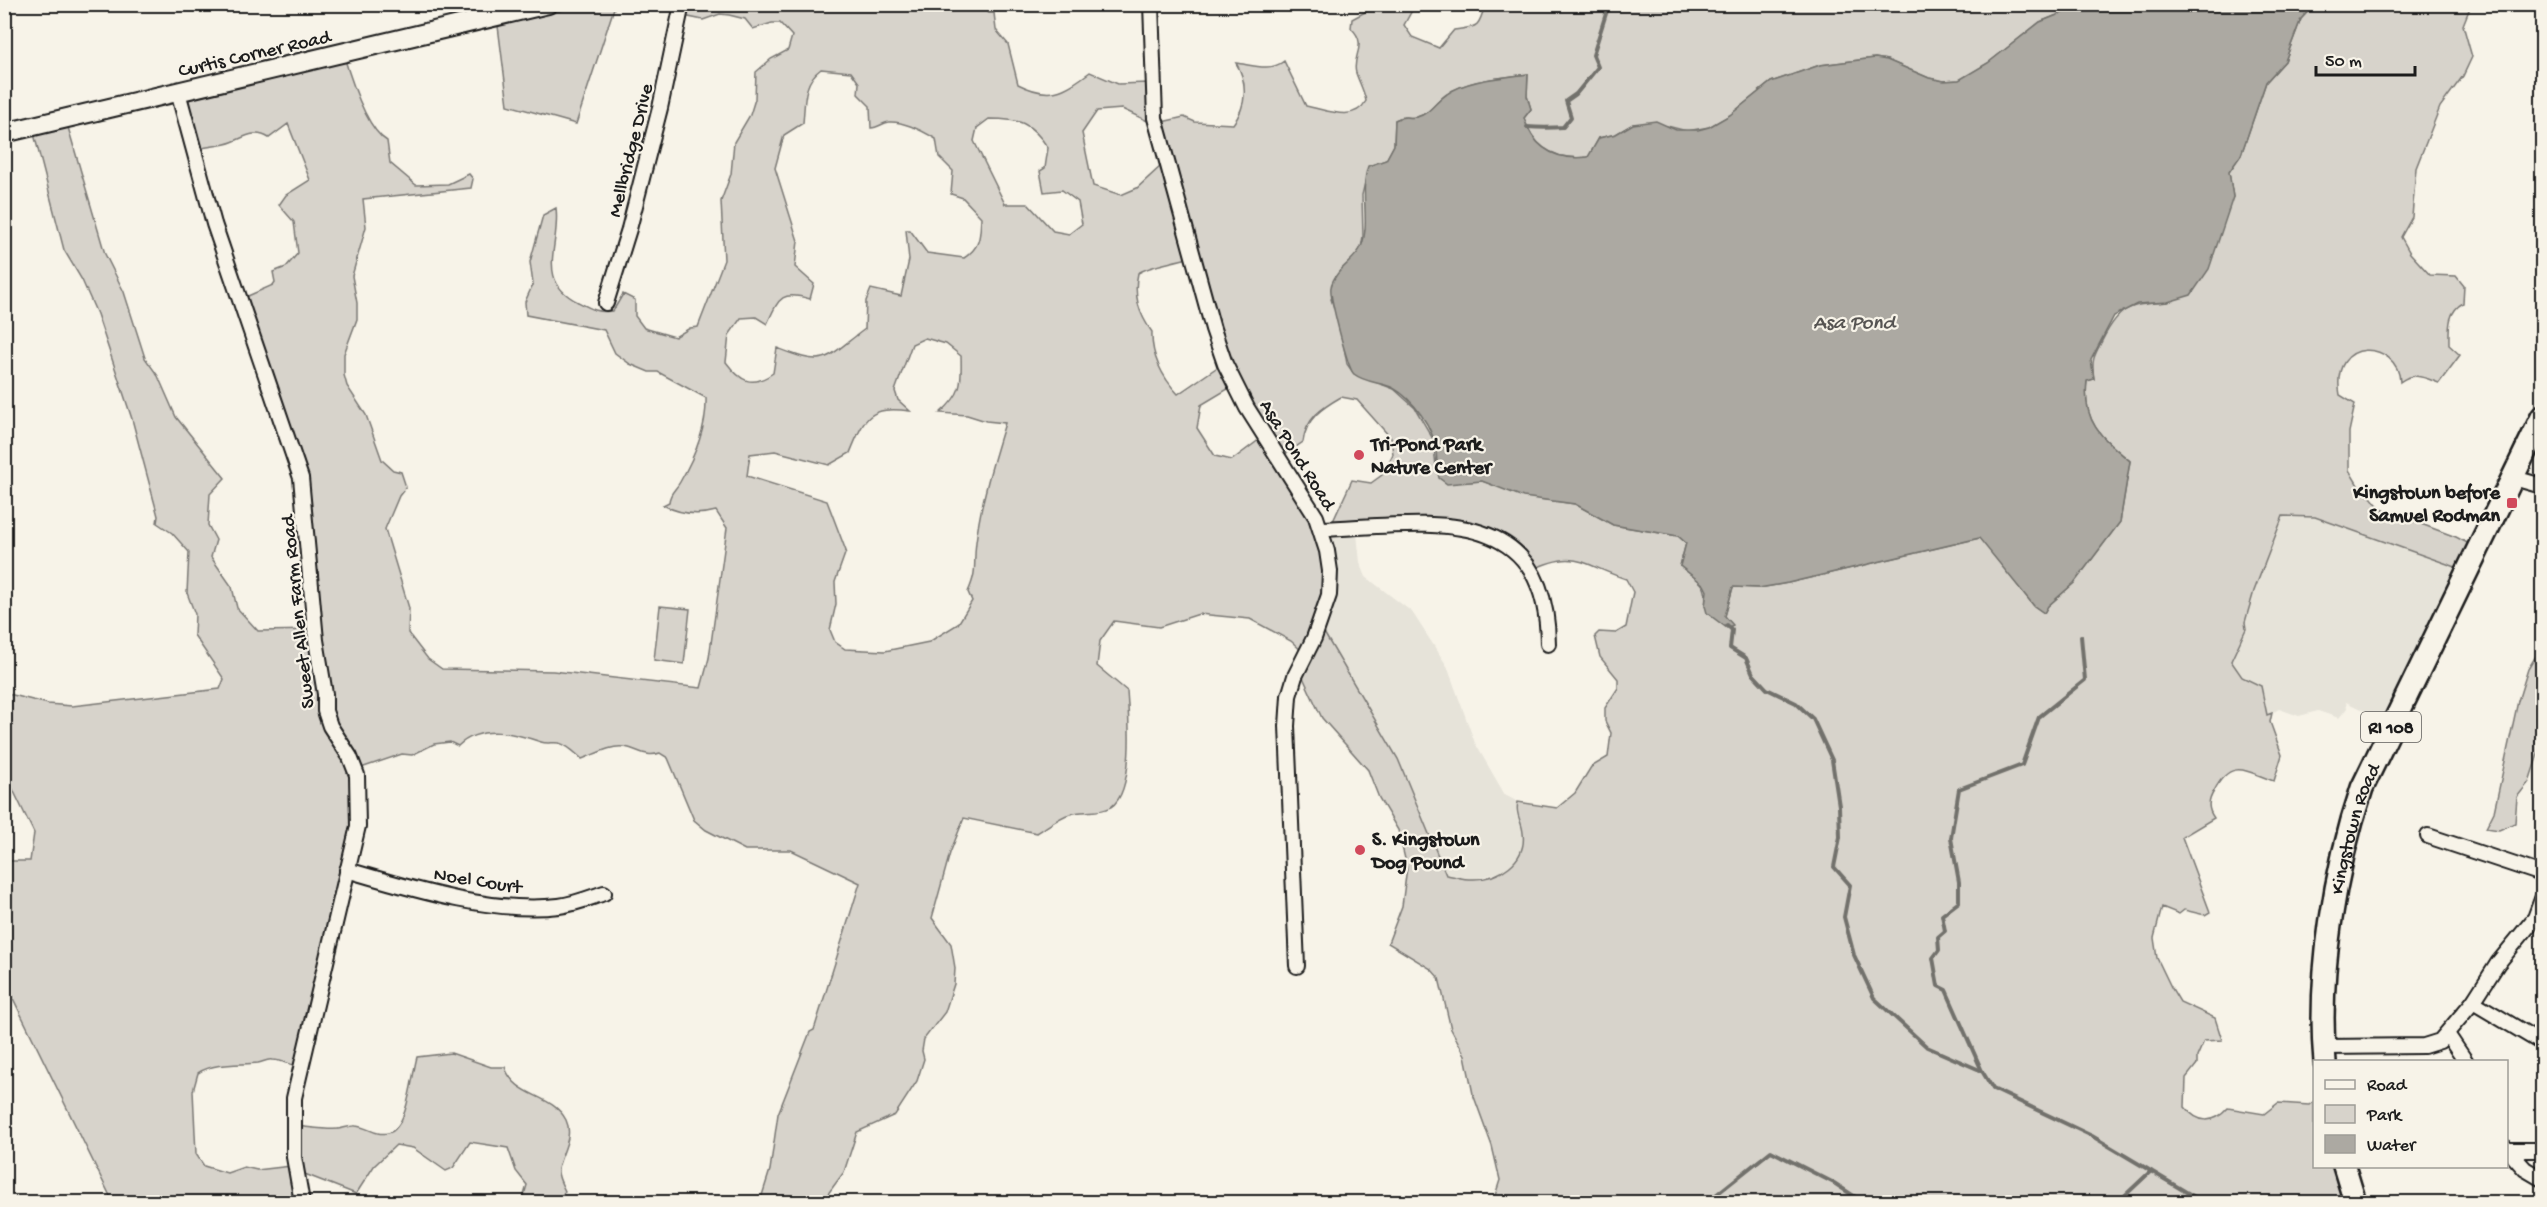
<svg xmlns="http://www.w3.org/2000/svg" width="2547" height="1207" font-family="'Gochi Hand',sans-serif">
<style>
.built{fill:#e6e3d9}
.green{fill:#d7d3cb;stroke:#7a7874;stroke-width:1.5;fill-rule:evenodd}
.water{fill:#aca9a2;stroke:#72716c;stroke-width:1.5}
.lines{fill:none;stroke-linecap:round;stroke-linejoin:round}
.stream{stroke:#72716c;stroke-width:4}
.street-casing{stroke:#1c1c1c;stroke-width:18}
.secondary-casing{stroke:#1c1c1c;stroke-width:22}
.primary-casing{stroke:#1c1c1c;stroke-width:26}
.street{stroke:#f7f3e8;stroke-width:14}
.secondary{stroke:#f7f3e8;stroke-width:18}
.primary{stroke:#f7f3e8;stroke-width:21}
.poi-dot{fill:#d1495b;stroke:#f7f3e8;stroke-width:2}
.labels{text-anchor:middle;stroke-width:4.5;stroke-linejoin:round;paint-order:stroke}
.shield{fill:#f7f3e8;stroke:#5e5c59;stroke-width:1.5}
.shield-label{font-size:18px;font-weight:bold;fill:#1c1c1c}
.street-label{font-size:20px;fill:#1c1c1c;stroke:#f7f3e8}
.poi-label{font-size:20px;font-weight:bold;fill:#1c1c1c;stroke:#f7f3e8;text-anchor:start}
.water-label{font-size:21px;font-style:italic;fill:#565452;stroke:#f7f3e8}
</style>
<rect width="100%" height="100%" fill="#f7f3e8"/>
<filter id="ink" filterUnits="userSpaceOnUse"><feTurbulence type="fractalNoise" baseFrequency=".0167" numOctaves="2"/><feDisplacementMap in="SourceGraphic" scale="12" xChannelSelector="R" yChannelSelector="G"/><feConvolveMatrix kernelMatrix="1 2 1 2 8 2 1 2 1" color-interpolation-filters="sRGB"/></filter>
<g filter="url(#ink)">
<g class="built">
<polygon points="2283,516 2315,517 2467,572 2394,725 2346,702 2347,708 2339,718 2318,711 2299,716 2279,709 2267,716 2261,686 2242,677 2231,662 2246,629 2245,622 2254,591"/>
<polygon points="1322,533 1357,534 1360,562 1366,577 1412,612 1447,666 1475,743 1505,795 1518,802 1516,812 1524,834 1522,850 1513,865 1503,871 1473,880 1446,875 1398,759 1318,623"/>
</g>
<g class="green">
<polygon points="583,5 615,5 576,124 508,105 498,26"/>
<path d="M682 5H977L989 13H994L996 30 1008 44 1018 84C1050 100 1063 92 1090 72L1118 84 1148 83 1153 124 1184 117 1195 122 1233 124C1247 106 1248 82 1236 63 1252 65 1271 72 1284 61L1306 106C1327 110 1354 123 1366 101 1364 91 1359 82 1356 73 1351 56 1369 45 1351 28L1352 19 1378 5H1415L1404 25 1412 37 1439 48 1454 30C1477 26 1478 30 1485 5H2082L2040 22 1988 63 1960 80 1944 81 1929 78 1887 60 1875 58 1820 65 1771 82 1730 115 1709 127 1687 131 1667 126 1633 124 1616 134 1599 138 1589 157C1556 161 1534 149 1524 118L1531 109 1527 96 1528 74C1503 78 1468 79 1447 94 1436 102 1430 114 1417 117 1407 119 1406 114 1395 120L1394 145 1386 160 1369 166 1362 195 1363 236 1361 248 1331 299 1340 325 1347 364 1354 374 1394 389 1415 408 1433 439 1436 466 1447 483 1482 481 1533 498 1575 504 1613 525 1678 536 1686 543 1680 566C1697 581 1709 581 1705 606L1725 616 1733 587 1759 588 1788 583 1980 538 2034 606 2044 613 2048 606 2074 583 2120 522 2130 461C2101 437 2082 422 2087 381L2094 379C2091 359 2094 356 2103 339 2121 304 2131 305 2168 302L2233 197 2229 172 2241 155 2266 82 2285 61 2301 19 2314 5H2471L2463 25 2472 57 2463 76 2440 107 2416 168 2412 217 2401 237 2410 253 2430 275 2456 276 2464 286 2463 303C2447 312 2449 329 2449 345L2460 355 2439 383C2425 378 2413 371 2400 382 2399 340 2329 335 2340 395L2355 404 2349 432V470L2362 492 2371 497 2381 509 2456 537 2479 549 2467 571 2315 517 2283 516 2254 591 2245 622 2246 629 2231 661 2242 677 2261 686 2267 715 2272 713 2270 722 2282 755 2274 781C2245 771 2231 758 2214 791 2208 801 2207 808 2214 818L2182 837 2210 912 2205 915 2184 910 2179 914 2162 907 2154 938 2157 958 2171 987 2180 1002 2215 1018 2222 1040 2204 1041 2197 1057V1064L2186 1078 2185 1107C2198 1124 2214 1124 2228 1108L2264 1114 2278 1103 2309 1105 2314 1101V1166L2341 1167 2352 1202H1493L1500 1180 1492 1146 1473 1094 1465 1055 1451 1029 1439 978 1431 969 1388 943 1402 906 1407 867 1398 830 1379 798 1368 770 1322 718 1300 671 1305 654 1291 641 1250 619 1199 614 1159 627 1114 621 1100 641 1097 666 1127 691C1129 718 1135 791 1111 807 1100 814 1082 810 1070 814 1059 817 1047 827 1037 833L964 818 950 853 932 918 951 944 955 968 954 984 945 1012 924 1039 922 1051 924 1059 917 1081 895 1115 857 1132 844 1172 822 1202H760L770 1170 778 1114 810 1032 814 1030 860 883 791 850H745L706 830 694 820 668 758 660 753C646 758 638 749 624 747 610 745 594 755 582 759 576 754 568 745 559 743 553 742 547 744 541 742 514 733 481 724 458 746L450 742 434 744 412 755 402 754 358 769 361 800 300 1067C292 1065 281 1060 272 1060 268 1059 263 1062 258 1063 239 1065 215 1062 198 1073L193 1091 196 1154 204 1166 227 1173 244 1167 257 1170 291 1166 295 1126C309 1127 324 1130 338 1129 343 1129 350 1125 356 1126 368 1127 375 1136 388 1133 408 1129 412 1074 417 1057L451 1053 491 1067H505C515 1098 552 1093 566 1120 574 1137 561 1153 558 1169 557 1176 562 1185 565 1191L558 1202H522L527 1185 516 1171 508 1148 470 1142 453 1168 446 1171 413 1148 396 1145 374 1166 356 1194 297 1171 302 1200 286 1202H113L5 982V861H30L34 833 5 773V693L48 704 72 706 220 689 224 679 194 635 195 614 187 593 189 552 172 533 157 523 158 516 132 419 97 314 82 280 64 250 32 126 65 117 105 254 124 292 145 358 158 376 176 417 225 478 210 494 208 525 216 540 211 557 232 587 237 608 258 631 316 630 307 513 241 299 273 285 275 282 273 272 286 267 298 253 294 222 279 205 286 195 310 180 288 124 269 138C255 129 245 137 232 142 222 146 208 146 197 149L180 91 343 53C350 77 366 129 387 141L390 163 416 185 448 184 469 174 473 179 471 188 363 199 366 227 352 276 357 303V319L344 354V375L347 386 366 415 382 460 393 470 401 472 406 487 399 496 385 529 409 608 408 633 428 659 442 669 553 671 701 688 709 658 727 528 716 511C698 516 680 514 663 505L669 502C670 492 675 491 680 482 694 458 707 427 706 398L658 372H649L630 364 615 353 604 330 526 315 525 302 533 284 530 262 543 215 556 208C561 245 534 280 578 302 591 309 598 313 613 311L623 294 635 300V316L644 328 675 337 690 328 698 327 724 260 721 201 731 174 734 142 750 115 755 99 756 72 771 59 788 50 792 36 780 23H772L753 29 745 19 729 15 720 14 703 20 684 16ZM821 69 851 72 859 83 858 94 870 106 871 128C878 128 882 123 889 122 905 121 923 131 936 139L939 157 953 171 951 194 963 198 981 217C980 236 981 247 964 258L927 253 910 230H906L909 260 901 296 871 289 866 301 865 329C823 360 828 368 777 348L773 373C752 388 741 382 726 362L729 335 741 318 756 317 767 324C779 298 781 290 810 299L814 284 795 267 798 241 775 168 784 135 803 123C805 102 803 82 821 69ZM1122 109 1152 123 1162 165 1137 188 1121 195 1093 186 1082 133 1097 111ZM989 119C1020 119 1031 122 1048 148L1045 168 1040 171 1044 192 1062 190 1078 202 1082 224 1069 234 1053 231 1028 204H1005L974 141 977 128ZM1187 258 1219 366 1178 394C1162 377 1151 355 1152 332 1139 314 1133 296 1138 273 1151 265 1171 263 1187 258ZM925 338 946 344 961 356C962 384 962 394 940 413L967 415 986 421 1005 423C993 462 981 501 976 542 973 564 978 570 968 592L972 601 958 624 929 642 885 651 845 649 835 642 830 630 836 604 835 582 846 551 827 501 747 476 750 454 775 451 829 465 850 453C865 416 869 406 910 411L898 400 895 391 912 344ZM1231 387 1260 439 1232 460 1215 456 1197 428 1201 405ZM1341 397 1357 400 1391 438 1393 454 1382 475 1371 483 1352 480 1328 532H1468L1495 542 1529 571C1577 548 1580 564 1626 579L1633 592 1626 627 1616 633 1599 632 1595 636 1600 657 1618 679V688L1605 708V721L1611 733 1608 757 1591 767 1575 793 1557 808 1518 802C1515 815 1522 821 1523 833 1527 861 1499 879 1474 879 1465 880 1455 876 1446 875L1398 759 1319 624 1329 568 1312 515 1278 459 1303 442C1306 418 1322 408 1341 397Z"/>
<polygon points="660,606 690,609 684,664 654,660"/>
<polygon points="2542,646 2542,742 2529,782 2517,797 2515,823 2499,830 2486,828 2494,812 2518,701 2528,669"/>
</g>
<path class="water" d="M2082 5H2314L2301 19 2285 61 2266 82 2241 155 2229 172 2233 197 2209 269 2191 295 2168 302 2137 304 2114 316 2091 360 2094 379 2087 381C2082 422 2101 437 2130 461L2120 522 2074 583 2048 606 2044 613 2034 606 1979 538 1788 583 1759 588 1733 587 1725 616 1733 625 1727 628 1707 613 1705 606 1707 591 1704 585 1680 566 1686 543 1678 536 1613 525 1575 504 1523 497 1482 481 1447 484 1439 478C1437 469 1437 460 1436 451 1434 428 1413 399 1393 388 1381 382 1365 383 1354 374 1348 370 1329 295 1331 287 1334 270 1354 262 1361 247 1371 223 1359 193 1368 166L1386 160 1394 145 1395 120C1406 114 1407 119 1417 117 1430 114 1436 101 1447 94 1468 79 1503 78 1528 74L1527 96 1531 109 1524 118C1534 149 1556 161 1588 157L1599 138 1616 134 1633 124 1656 121 1676 130H1698L1709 127 1730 115 1771 82 1820 65 1875 58 1887 60 1929 78 1944 81 1959 80 1988 63 2040 22Z"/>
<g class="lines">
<g class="stream">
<path d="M1527 127C1540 128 1550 128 1563 127L1571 117 1566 101 1576 94 1598 67 1593 55 1609 4"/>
<polyline points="1727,625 1732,630 1730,648 1746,658 1753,674 1767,689 1796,703 1813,719 1832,760 1839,806 1840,837 1834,867 1850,885 1844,917 1854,955 1874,998 1927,1047 1982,1071 1993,1089 2092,1136 2203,1202"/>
<polyline points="1982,1071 1946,990 1938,986 1933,958 1939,950 1938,937 1945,931 1942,915 1959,902 1959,882 1951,838 1959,789 2022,765 2039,717 2085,680 2081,636"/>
<polyline points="1707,1202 1771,1151 1834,1183 1863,1202"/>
<polyline points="2118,1202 2151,1171"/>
</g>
<g class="street-casing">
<g id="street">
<polyline points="1151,4 1155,118 1213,329 1225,364 1247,408 1316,517 1327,551 1330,571 1329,595 1314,638 1295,676 1289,696 1287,726 1297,966"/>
<polyline points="178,92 214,224 301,478 316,640 325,694 325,711 330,726 350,757 357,775 358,826 294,1098 294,1157 302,1202"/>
<polyline points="606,303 629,229 660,108 682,4"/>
<polyline points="2514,478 2542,486"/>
<path d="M1322 529C1426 525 1547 499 1548 644"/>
<polyline points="2428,836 2542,874"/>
<path d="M347 870C412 889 492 914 559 906 575 904 589 898 604 893"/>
<polyline points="2473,1002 2542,1043"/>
<polyline points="2447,1034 2466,1062"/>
<polyline points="2324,1047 2424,1046 2440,1041 2473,1002 2498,963 2535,918 2542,899"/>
<polyline points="2506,1148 2525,1169 2542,1179"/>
<polyline points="2509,1150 2542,1150"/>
</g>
</g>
<g class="secondary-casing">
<polyline id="secondary" points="4,133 548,4"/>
</g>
<g class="primary-casing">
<g id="primary">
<path id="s1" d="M2325 1062C2317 976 2335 868 2362 788L2542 417"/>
<polyline points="2344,1166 2355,1202"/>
</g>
</g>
<use href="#street" class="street"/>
<use href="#secondary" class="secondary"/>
<use href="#primary" class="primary"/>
</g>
</g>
<g class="poi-dot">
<circle cx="1359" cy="455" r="6"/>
<rect x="2506" y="497" width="12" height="12" rx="3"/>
<circle cx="1360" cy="850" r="6"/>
</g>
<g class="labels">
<rect class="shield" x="2361" y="712" width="60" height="30" rx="4.5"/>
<g class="shield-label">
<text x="2391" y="733">RI 108</text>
</g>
<g class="street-label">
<text transform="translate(254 52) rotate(-13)" y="7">Curtis Corner Road</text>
<text transform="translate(629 150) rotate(-76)" y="7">Mellbridge Drive</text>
<text transform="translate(1299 454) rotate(58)" y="7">Asa Pond Road</text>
<text transform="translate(296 612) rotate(-96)" y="7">Sweet Allen Farm Road</text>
<text dy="7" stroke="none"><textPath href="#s1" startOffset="237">Kingstown Road</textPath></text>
<text transform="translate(478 879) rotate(9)" y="7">Noel Court</text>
</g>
<g class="poi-label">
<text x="1371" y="450">Tri-Pond Park<tspan x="1371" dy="23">Nature Center</tspan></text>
<text x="2500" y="498" text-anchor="end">Kingstown before<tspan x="2500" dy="23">Samuel Rodman</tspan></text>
<text x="1372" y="845">S. Kingstown<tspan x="1372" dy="23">Dog Pound</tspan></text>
</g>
<g class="water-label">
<text x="1854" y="328">Asa Pond</text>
</g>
</g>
<rect width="2547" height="1207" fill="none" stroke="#f7f3e8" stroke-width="24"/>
<rect x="12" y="12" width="2523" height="1183" fill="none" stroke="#1c1c1c" stroke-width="2" filter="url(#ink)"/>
<rect x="2313" y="1060" width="195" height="108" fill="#f7f3e8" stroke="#9f9d96" stroke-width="1.5"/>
<rect x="2325" y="1080" width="30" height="9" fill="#f7f3e8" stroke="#9f9d96" stroke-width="1.5"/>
<text x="2367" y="1090" font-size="18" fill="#1c1c1c">Road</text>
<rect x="2325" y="1105" width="30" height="18" fill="#d7d3cb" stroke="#9f9d96" stroke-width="1.5"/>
<text x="2367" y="1120" font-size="18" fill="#1c1c1c">Park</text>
<rect x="2325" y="1135" width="30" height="18" fill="#aca9a2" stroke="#9f9d96" stroke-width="1.5"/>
<text x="2367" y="1150" font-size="18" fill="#1c1c1c">Water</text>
<path d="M2316 66v9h99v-9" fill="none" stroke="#1c1c1c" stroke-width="3"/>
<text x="2325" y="66" font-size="18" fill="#1c1c1c" stroke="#f7f3e8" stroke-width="4.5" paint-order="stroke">50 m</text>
</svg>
